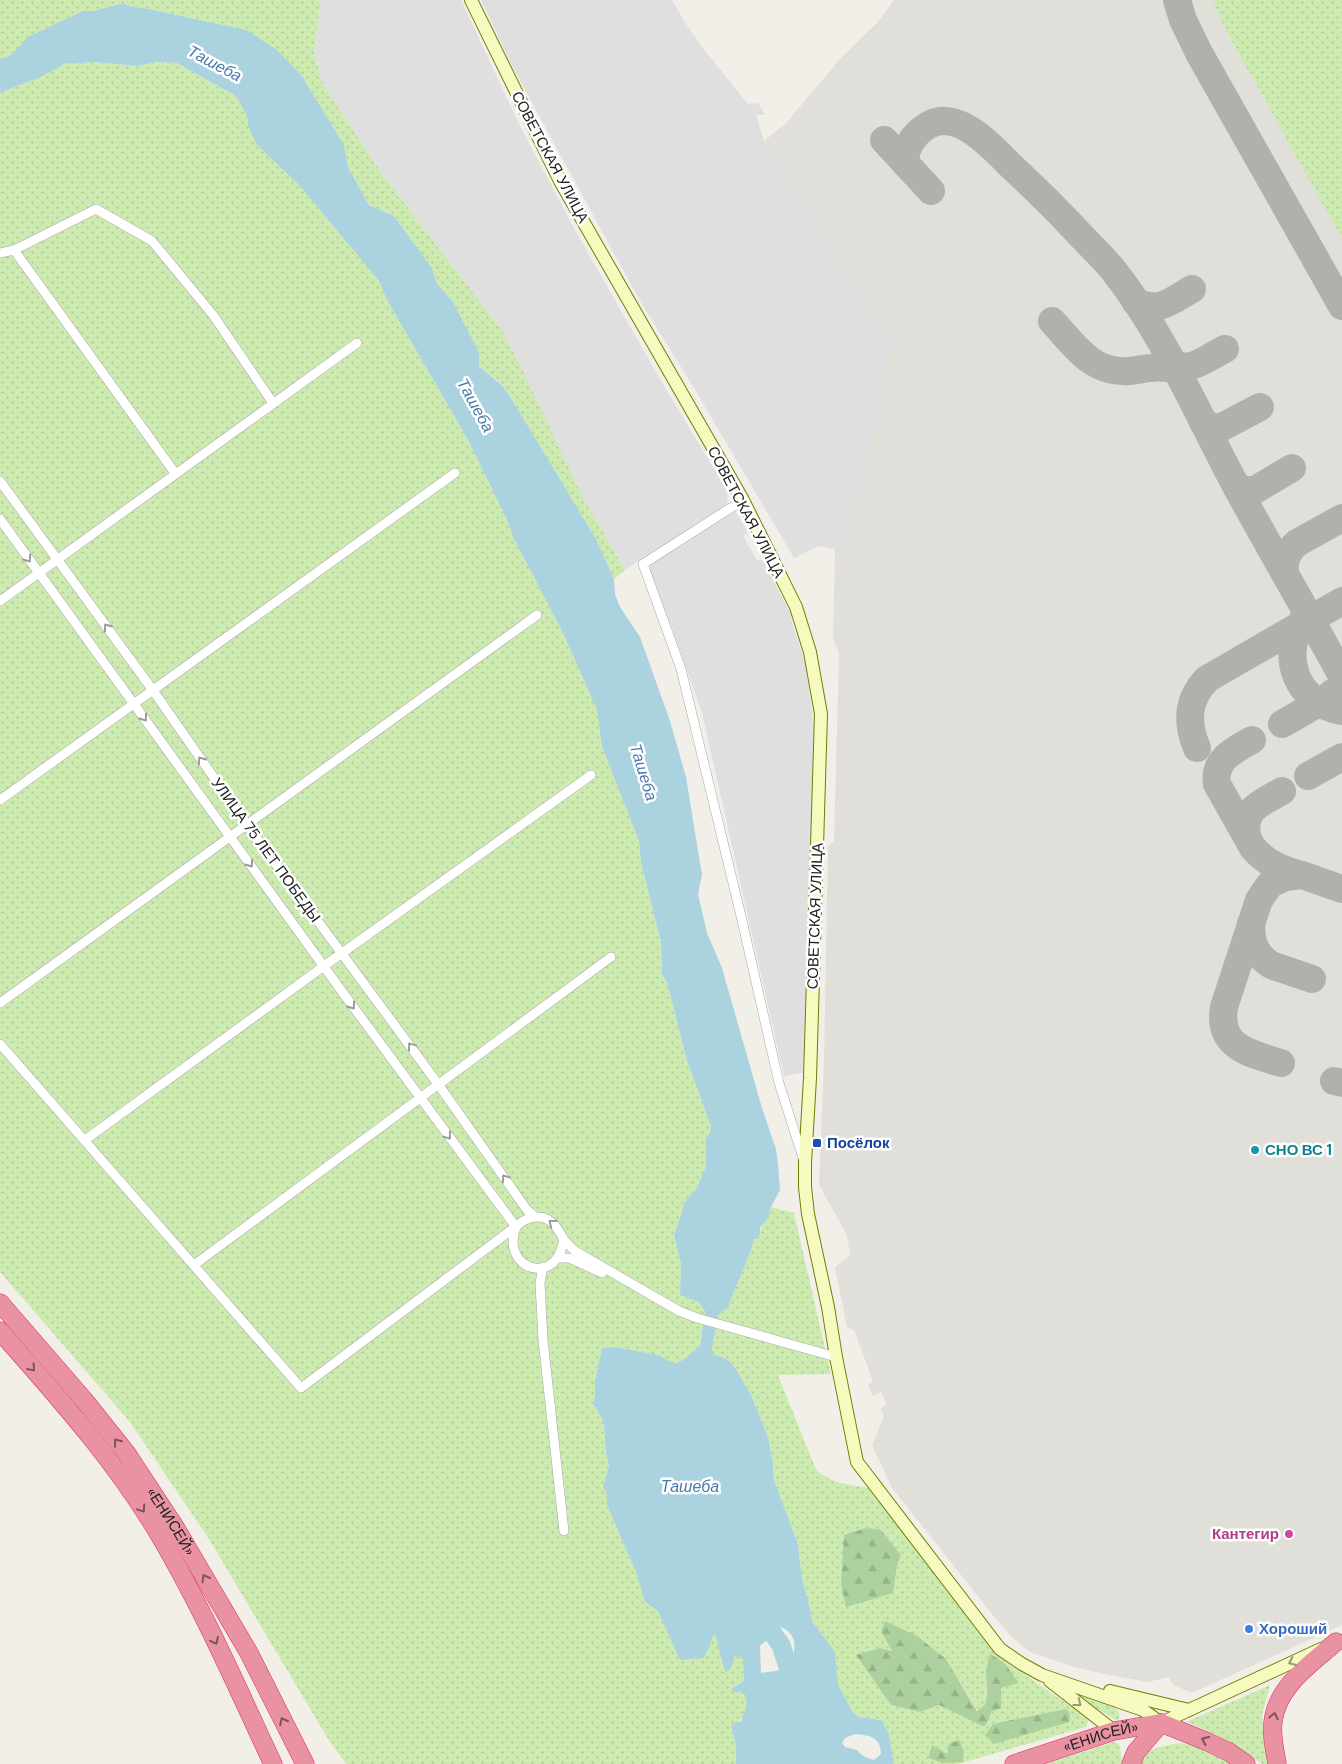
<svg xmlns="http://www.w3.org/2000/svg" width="1342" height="1764" font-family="'DM Sans',sans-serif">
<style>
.residential{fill:#e0dfdf}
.airport{fill:#e1dfda}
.grass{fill:url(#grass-dots);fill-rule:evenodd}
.forest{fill:url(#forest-firs)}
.water{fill:#aad3df;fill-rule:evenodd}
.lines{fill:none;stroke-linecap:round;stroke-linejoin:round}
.river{stroke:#aad3df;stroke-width:19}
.taxiway{stroke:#b1b0ac;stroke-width:28}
.street-casing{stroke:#a9a9a9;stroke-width:10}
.secondary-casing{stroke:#707d05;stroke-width:14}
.highway-casing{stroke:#dc2a67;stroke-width:19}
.street{stroke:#fff;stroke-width:9}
.secondary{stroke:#f7fabf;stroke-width:12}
.highway{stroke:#e892a2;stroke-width:18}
.oneway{stroke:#9c9c9c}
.oneway2{stroke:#7b545c}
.oneway3{stroke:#979978}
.transit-dot{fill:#1a4fb4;stroke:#fff;stroke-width:2}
.culture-dot{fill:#0f9aa8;stroke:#fff;stroke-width:2}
.hotel-dot{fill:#d1479c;stroke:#fff;stroke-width:2}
.shop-dot{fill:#3f7fe0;stroke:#fff;stroke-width:2}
.labels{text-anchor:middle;stroke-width:5;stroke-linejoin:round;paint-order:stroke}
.street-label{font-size:15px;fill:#222;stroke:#fff}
.transit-label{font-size:15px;font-weight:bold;fill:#164399;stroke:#fff;text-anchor:start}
.culture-label{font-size:15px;font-weight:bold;fill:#0d838f;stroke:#fff;text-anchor:start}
.hotel-label{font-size:15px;font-weight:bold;fill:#b23c85;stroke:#fff;text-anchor:end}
.shop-label{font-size:15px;font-weight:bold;fill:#366cbe;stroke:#fff;text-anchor:start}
.water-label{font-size:16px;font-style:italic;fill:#4a7aab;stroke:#fff}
</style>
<defs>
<pattern id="grass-dots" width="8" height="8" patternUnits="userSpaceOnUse" patternTransform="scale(1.25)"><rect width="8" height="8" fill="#cdebb0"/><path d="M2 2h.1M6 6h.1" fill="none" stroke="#b0c997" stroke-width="1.8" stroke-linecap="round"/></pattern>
<pattern id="forest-firs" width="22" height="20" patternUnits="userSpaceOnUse" patternTransform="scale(1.25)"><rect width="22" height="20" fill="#add19e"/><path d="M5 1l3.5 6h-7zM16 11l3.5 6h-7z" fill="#95b388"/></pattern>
</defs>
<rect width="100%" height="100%" fill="#f2efe9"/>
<g class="residential">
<polygon points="321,0 461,0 519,124 576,232 657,374 728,492 727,505 625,570 581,494 501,329 382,174 323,84 314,53"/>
<polygon points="481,0 672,0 684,21 706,52 748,104 758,103 765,115 756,115 764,141 810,216 875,314 891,342 871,441 851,511 842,536 835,549 819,546 794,558 691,383 640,301 512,66"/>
<polygon points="735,511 748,532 743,536 757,560 762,560 790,612 792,623 805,662 814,727 808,1072 784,1076 702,713 671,625 662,607 649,571 651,564"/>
</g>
<polygon class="airport" points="894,0 1342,0 1342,1625 1192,1693 1173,1685 1169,1677 1148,1682 1109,1675 1074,1667 1030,1652 1011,1636 992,1614 892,1488 872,1445 884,1416 881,1411 881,1408 887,1404 881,1392 873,1396 868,1385 873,1381 854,1330 847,1327 835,1267 850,1256 847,1235 819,1185 824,1059 828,846 834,841 839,654 833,637 835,549 842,536 851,511 871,441 891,342 875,314 810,216 764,141 786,123 841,58 878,22"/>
<g class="grass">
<path d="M0 0H321L314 53 323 84 382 174 501 329 519 363 581 494 625 570 614 579 596 539 511 398 503 385 479 366V352L453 302 436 282 432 268 394 216 369 205 348 167 344 145 302 76 287 60 277 50 247 30 158 11C145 7 135 9 123 3L94 11H83L63 21 18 48 10 56 0 59Z"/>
<polygon points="1213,0 1342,0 1342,238 1225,29"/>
<path d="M93 62 137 66 157 62 177 63 234 95 240 103 247 116 248 127 264 152 299 185 379 281 387 300 467 438 507 520 513 537 564 635 597 710 602 747 639 841 641 863 661 942 662 975 667 982 687 1061 711 1126 710 1133 706 1139V1167L696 1189 685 1202 674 1235 681 1264 680 1294 700 1302 705 1313 700 1346 683 1360 674 1365 659 1355 615 1347 602 1348 595 1380V1396L593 1404 604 1422 606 1454 609 1465 603 1487 607 1495V1505L636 1572 645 1601 658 1611 680 1659 710 1646 712 1638 716 1635 721 1650V1662L731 1669 735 1654 743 1659 744 1681 739 1684C741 1688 744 1691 746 1695 752 1708 742 1721 731 1726L736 1745V1764H346L328 1739 209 1539 130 1422 0 1272V93L43 76 66 63 72 64Z"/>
<path d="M771 1207 794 1213 831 1374 778 1375 816 1470C835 1485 852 1485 875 1489L982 1636 1009 1664 1089 1719 1086 1727 958 1764H894L889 1734 881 1720 858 1717 852 1711 838 1684 836 1660 821 1633 812 1621 811 1613 802 1578 798 1544 774 1480 772 1458 768 1437 752 1397 736 1369 710 1353 718 1315 728 1307 750 1253 754 1240 760 1235C760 1223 769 1220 771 1207ZM866 1529 881 1530 901 1555 897 1566 893 1593 846 1606ZM880 1648 946 1659 978 1711 985 1705C988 1687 984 1670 991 1653L1005 1664 1001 1688V1707L991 1712 989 1720 984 1727 939 1705 920 1712 891 1705 857 1656ZM932 1746 947 1754 949 1746 963 1762 928 1758Z"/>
<polygon points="1270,1685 1262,1715 1263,1733 1270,1764 1262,1764 1239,1748 1215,1734 1186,1722"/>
<path d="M1080 1695C1093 1698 1117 1701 1120 1716L1117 1721 1079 1697Z"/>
<polygon points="1114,1742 1119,1744 1120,1747 1122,1764 1045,1764"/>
<path d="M1179 1743C1199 1745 1215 1753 1232 1764H1138L1146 1752 1160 1747Z"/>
</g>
<g class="forest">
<polygon points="866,1528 881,1530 901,1555 897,1566 893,1593 846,1607 841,1585 844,1535"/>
<polygon points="885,1621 917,1636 946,1659 977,1711 985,1705 987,1693 986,1671 990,1653 1005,1664 1019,1683 1001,1688 1001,1708 991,1712 989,1720 984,1727 939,1705 920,1712 891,1705 856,1655 880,1648 892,1651 881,1631"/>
<polygon points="1066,1709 1070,1714 1069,1722 994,1744 985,1735 993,1724"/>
<polygon points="959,1740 964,1751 963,1762 943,1763 928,1758 932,1745 947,1754 949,1744"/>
</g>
<path class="water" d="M123 3C135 9 145 7 158 11L247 30 277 50 287 60 302 76 344 145 348 167 369 205 394 216 432 268 436 282 453 302 479 352V366L503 386 511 398 596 539 614 579 615 594 620 607 640 637 670 721 686 777 702 875 698 894 707 933 722 968 762 1108 776 1149 778 1164 780 1190 771 1207 769 1217 760 1228V1235L754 1240 750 1253 728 1307 718 1315 711 1353 728 1360 736 1369 752 1397 768 1437 772 1458 774 1480 798 1544 802 1578 811 1613 812 1621 835 1652 838 1684 852 1711 858 1717 881 1720 889 1734 894 1764H736V1745L731 1726 736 1722 741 1721C745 1710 751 1701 742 1691L736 1693 731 1689 744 1681 743 1659 735 1655 731 1669 726 1672C720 1660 720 1648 715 1635L712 1638 710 1646 703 1658 680 1660 658 1611 645 1602 636 1572 607 1505V1495L603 1487 609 1465 606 1454 604 1422 593 1404 595 1396V1380L602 1348 615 1347 659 1355 674 1364 683 1360 700 1346 705 1312 699 1302 680 1295 681 1264 674 1235 685 1202 696 1189 706 1167V1139L710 1133 711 1126 687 1061 667 982 662 975 661 942 641 863 639 841 602 747 597 710 564 635 513 537 507 520 467 438 387 300 379 281 299 185 257 145 248 126 247 116 240 103 234 95 177 63 157 62 137 66 93 62 72 64 66 63 43 76 0 93V59L10 56 28 37 83 11H94ZM781 1627C799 1635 795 1649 791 1665L776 1671 761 1673 760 1646ZM855 1734C869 1735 881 1737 881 1754L874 1760C868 1758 861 1756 857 1750L845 1747 842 1743 845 1738Z"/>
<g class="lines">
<polyline class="river" points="759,1614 781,1645 796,1692"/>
<g class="taxiway">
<polyline points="1177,0 1183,20 1199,53 1342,306"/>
<polyline points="884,140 931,191"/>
<path d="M905 163C905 147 913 135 927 126 956 107 991 146 1010 165 1037 190 1063 216 1088 243 1097 252 1106 261 1114 271 1165 336 1197 413 1236 486 1271 550 1307 612 1342 676"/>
<path d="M1135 301C1158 314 1171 301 1192 289"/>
<path d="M1052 321C1075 346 1092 374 1130 371 1146 369 1160 365 1176 370"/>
<path d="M1172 363C1190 374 1208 357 1225 349"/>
<polyline points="1203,422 1212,427 1222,427 1260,407"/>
<polyline points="1236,486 1245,490 1255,490 1292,468"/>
<path d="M1285 573C1284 559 1287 552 1297 543L1342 518"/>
<path d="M1304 618C1279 656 1296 703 1342 711"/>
<polyline points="1282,724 1329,697 1332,693"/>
<path d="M1252 740C1235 750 1213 759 1217 784L1253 848C1267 864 1283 870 1302 875"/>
<path d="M1197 748C1186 722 1187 700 1207 679L1342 601"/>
<polyline points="1308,776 1342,757"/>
<path d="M1247 836C1242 808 1262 803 1282 791"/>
<path d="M1251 924C1251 942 1255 955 1271 965L1312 979"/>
<path d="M1281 1063C1252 1054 1217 1048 1224 1007L1259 900 1270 884 1286 877 1302 875 1342 889"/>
<polyline points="1334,1081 1342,1083"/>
</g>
<g class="street-casing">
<g id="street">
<polyline points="14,250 175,473"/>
<polyline points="0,253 14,250 96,209 152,241 213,315 273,403"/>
<polyline points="0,481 152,689 247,825 438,1084 527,1210 535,1217"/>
<polyline points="743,500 643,564 681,669 741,916 779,1083 803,1158"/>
<polyline points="0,519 346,997 516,1227"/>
<polyline points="0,601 357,343"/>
<polyline points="0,800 455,473"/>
<polyline points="0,1003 537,615"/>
<path d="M0 1044 301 1388 523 1221C544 1211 555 1221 564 1240 562 1246 561 1254 557 1258 541 1282 502 1262 516 1227"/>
<polyline points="85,1140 324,966 591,775"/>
<polyline points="564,1240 575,1251 679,1311 697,1318 836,1357"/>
<polyline points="558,1258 569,1258 602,1273"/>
<polyline points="194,1265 611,957"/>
<polyline points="543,1267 540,1283 543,1340 564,1531"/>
</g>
</g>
<g class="secondary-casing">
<g id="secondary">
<polyline points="471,0 560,181 743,500 796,607 810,652 821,714 810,1078 805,1163 805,1187 808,1214 828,1307 836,1357 857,1462 1000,1649 1022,1664 1042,1675 1143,1710 1161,1723 1321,1649"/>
<polyline points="1050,1681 1114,1731"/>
<polyline points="1110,1691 1189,1710"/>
</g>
</g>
<g class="highway-casing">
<g id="highway">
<path id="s1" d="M0 1303 84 1400 127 1454 175 1527 249 1653 305 1764"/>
<path d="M0 1331C57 1396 116 1461 160 1536 203 1609 237 1687 273 1764"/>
<path id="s2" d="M1014 1764 1114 1731 1161 1723 1208 1742 1229 1752 1246 1764"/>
<polyline points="1131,1764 1136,1752 1161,1723"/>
<path d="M1277 1764C1275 1750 1271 1736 1273 1722 1277 1686 1311 1664 1336 1642"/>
</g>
</g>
<use href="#street" class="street"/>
<use href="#secondary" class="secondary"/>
<use href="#highway" class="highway"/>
</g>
<defs><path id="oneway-chevron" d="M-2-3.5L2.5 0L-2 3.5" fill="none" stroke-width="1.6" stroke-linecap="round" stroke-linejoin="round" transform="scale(1.25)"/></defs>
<g class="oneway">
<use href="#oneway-chevron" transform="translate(28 559) rotate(55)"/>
<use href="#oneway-chevron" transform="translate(107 627) rotate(-126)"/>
<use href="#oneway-chevron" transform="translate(144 718) rotate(54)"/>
<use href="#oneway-chevron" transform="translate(201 760) rotate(-125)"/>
<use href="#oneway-chevron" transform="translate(250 864) rotate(54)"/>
<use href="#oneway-chevron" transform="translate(352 1006) rotate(54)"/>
<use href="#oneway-chevron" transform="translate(411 1046) rotate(-127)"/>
<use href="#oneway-chevron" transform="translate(448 1136) rotate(53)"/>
<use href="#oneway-chevron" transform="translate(505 1178) rotate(-125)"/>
<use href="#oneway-chevron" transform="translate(552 1223) rotate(-142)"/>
</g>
<g class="oneway2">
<use href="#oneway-chevron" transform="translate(32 1368) rotate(49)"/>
<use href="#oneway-chevron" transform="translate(117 1442) rotate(-128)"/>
<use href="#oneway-chevron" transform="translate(142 1509) rotate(56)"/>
<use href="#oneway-chevron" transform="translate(205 1578) rotate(-120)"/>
<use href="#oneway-chevron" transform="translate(215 1641) rotate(64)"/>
<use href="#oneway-chevron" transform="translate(1274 1716) rotate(-78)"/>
<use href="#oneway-chevron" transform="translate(283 1721) rotate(-117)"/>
<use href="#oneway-chevron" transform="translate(1205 1740) rotate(-156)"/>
</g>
<g class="oneway3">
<use href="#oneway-chevron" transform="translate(1292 1662) rotate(155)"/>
<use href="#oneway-chevron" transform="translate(1078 1703) rotate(38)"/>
</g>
<rect class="transit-dot" x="812" y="1138" width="10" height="10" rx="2.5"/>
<circle class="culture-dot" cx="1255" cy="1150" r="5"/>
<circle class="hotel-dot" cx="1289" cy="1534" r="5"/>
<circle class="shop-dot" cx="1249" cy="1629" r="5"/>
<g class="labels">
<g class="street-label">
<text transform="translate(550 157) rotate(62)" y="5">СОВЕТСКАЯ УЛИЦА</text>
<text transform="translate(746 512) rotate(62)" y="5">СОВЕТСКАЯ УЛИЦА</text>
<text transform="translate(266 850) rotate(54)" y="5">УЛИЦА 75 ЛЕТ ПОБЕДЫ</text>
<text transform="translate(815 916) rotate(-88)" y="5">СОВЕТСКАЯ УЛИЦА</text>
<text dy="5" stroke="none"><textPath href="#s1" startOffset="278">«ЕНИСЕЙ»</textPath></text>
<text dy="5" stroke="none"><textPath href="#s2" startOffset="91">«ЕНИСЕЙ»</textPath></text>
</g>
<g class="transit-label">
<text x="827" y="1148">Посёлок</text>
</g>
<g class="culture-label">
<text x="1265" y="1155">СНО ВС 1</text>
</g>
<g class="hotel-label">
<text x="1279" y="1539">Кантегир</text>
</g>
<g class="shop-label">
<text x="1259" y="1634">Хороший</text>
</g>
<g class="water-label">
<text transform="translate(215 63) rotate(28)" y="6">Ташеба</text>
<text transform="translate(476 405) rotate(61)" y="6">Ташеба</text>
<text transform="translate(644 772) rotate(73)" y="6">Ташеба</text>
<text x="690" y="1492">Ташеба</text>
</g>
</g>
</svg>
